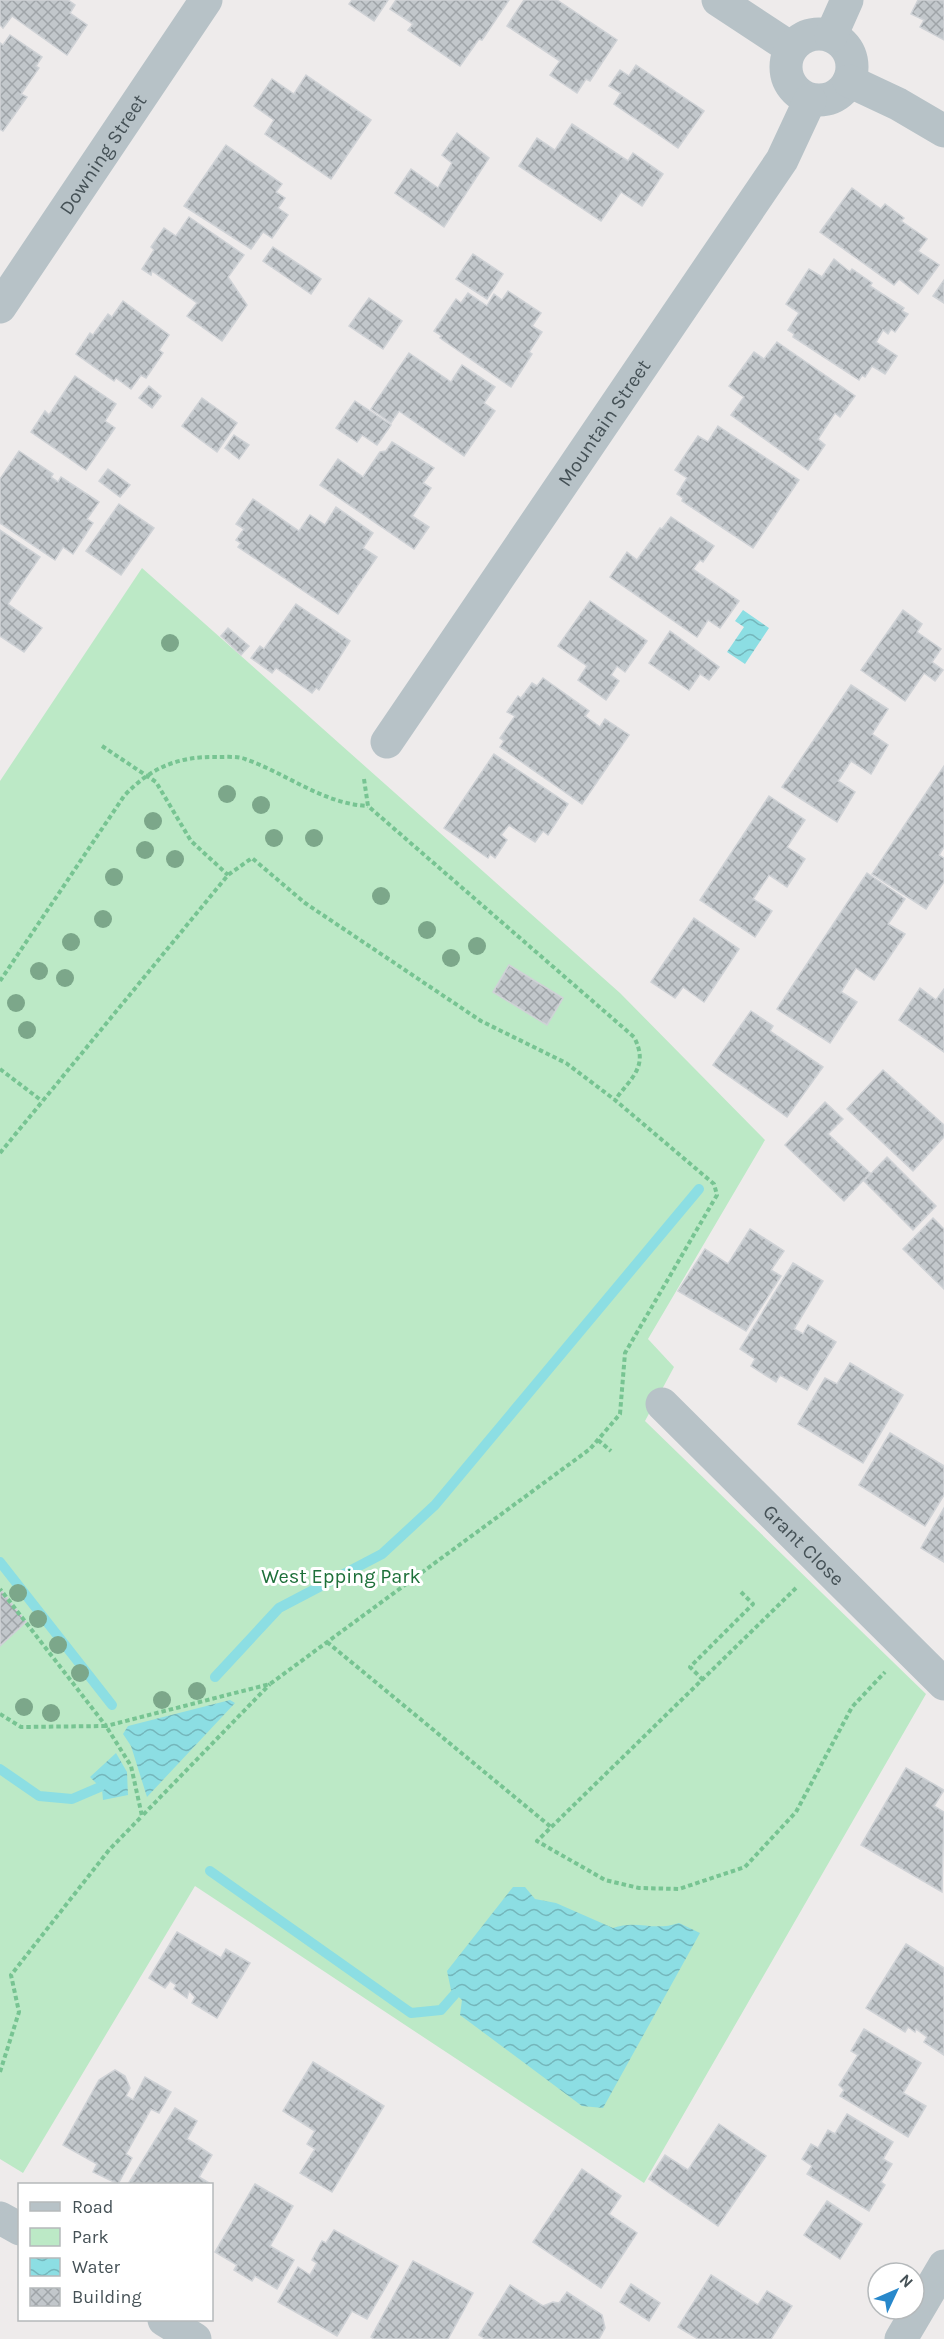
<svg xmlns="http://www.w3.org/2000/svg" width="944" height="2339" font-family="Karla,sans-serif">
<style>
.green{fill:#bce9c6}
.water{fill:url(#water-waves)}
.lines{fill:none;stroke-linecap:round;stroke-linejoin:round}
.stream{stroke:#8cdee3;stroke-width:10}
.building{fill:url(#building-cross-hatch);stroke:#cfd2d6;stroke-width:1.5}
.path{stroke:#77c492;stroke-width:4;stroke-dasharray:4.5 3;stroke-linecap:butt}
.minor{stroke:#b7c2c7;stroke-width:33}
.tree{fill:#7ca78a}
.labels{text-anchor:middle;stroke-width:6;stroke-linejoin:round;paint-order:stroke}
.street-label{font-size:20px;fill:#455156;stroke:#fff}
.park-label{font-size:20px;fill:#1e703a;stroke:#fff}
</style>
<defs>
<pattern id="water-waves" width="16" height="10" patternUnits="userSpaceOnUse" patternTransform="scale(1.5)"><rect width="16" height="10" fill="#8cdee3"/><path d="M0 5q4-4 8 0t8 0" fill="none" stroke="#74b6bb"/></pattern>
<pattern id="building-cross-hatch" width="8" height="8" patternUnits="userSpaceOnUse" patternTransform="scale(1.5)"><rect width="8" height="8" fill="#c2c7cb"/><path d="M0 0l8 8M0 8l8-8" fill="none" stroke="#9fa4a8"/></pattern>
</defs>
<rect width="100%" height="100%" fill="#eeebeb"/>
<polygon class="green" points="142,568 620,993 765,1140 648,1339 674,1367 645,1421 926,1694 644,2183 195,1886 23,2173 0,2159 0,781"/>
<g class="water">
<polygon points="743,610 769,628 745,664 727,652 744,627 735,621"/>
<polygon points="230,1700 235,1703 147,1797 131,1746 123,1734 128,1726"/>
<polygon points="116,1753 127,1772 128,1795 103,1800 102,1789 90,1777"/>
<path d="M513 1887H525L535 1899 556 1903 613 1928C637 1919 653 1932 679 1923L700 1933 603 2108 582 2106 460 2015 462 2000 451 1990 447 1971Z"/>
</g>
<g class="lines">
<g class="stream">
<polyline points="0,1562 112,1705"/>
<polyline points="215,1677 279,1608 382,1554 435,1505 699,1189"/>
<polyline points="0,1769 39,1796 72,1799 100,1787"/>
<polyline points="210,1871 411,2013 441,2010 455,1994"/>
</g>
</g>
<g class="building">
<polygon points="0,0 68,0 75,5 70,13 87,25 67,55 12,16 3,28 0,25"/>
<polygon points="352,0 388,0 374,21 349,4"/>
<polygon points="396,0 509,0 482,40 479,39 460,66 408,30 413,24 390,9"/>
<polygon points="524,0 557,0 617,40 590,81 586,79 577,93 550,75 560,61 507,26"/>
<polygon points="918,0 944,0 944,40 920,27 924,20 911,14"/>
<polygon points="10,35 42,57 36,66 39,68 21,94 27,97 3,131 0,129 0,43 3,45"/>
<polygon points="636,65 704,111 678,148 614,104 621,93 609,86 620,70 629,76"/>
<polygon points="306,75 371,120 331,179 265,134 274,120 254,106 272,79 294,94"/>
<polygon points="572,124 628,161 633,153 663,174 642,206 621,192 601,221 519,166 537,138 555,150"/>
<polygon points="457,133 489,158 444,227 395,193 411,169 438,188 452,163 442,155"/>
<polygon points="226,145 282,184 276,192 285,198 278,208 288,215 272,238 263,232 251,249 184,206"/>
<polygon points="852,188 881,209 885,204 904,218 901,221 927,239 918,251 939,265 918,294 899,279 894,285 820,232"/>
<polygon points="189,217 244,255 228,277 247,305 222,341 187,316 197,303 152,271 151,275 142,269 154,250 151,247 164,228 176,236"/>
<polygon points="273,247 321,279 311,294 263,261"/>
<polygon points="473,254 503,274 487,299 456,279"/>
<polygon points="834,259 850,272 852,269 872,283 870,286 904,308 902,311 908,314 895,332 891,329 888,334 883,330 876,342 897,356 885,374 872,366 865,377 862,375 859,380 793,337 794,334 788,330 799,313 786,304 809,269 822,277"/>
<polygon points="944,280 944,303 933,296"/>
<polygon points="508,291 541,313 532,326 542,332 529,352 532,354 511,387 440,338 442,336 434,331 456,299 461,303 468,293 487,306 494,294 502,300"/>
<polygon points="369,298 402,321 383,349 349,326"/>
<polygon points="123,301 169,335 159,350 163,353 146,378 141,375 131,389 116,378 114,381 76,354 90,333 93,335 108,314 112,317"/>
<polygon points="777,342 855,396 840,417 835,413 818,439 825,445 808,470 731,415 744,397 729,386 754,352 764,359"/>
<polygon points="409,353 451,382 462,365 495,387 484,403 495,411 464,456 399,411 391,423 371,409"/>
<polygon points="75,376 116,404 105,421 115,428 86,470 31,432 45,411 49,415"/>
<polygon points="149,386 161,396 152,408 139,398"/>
<polygon points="202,398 237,423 217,452 182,426"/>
<polygon points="355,401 391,425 377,445 362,435 357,442 336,428"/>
<polygon points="718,426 799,480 753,548 682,501 683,498 677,494 687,478 675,470 698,436 708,442"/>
<polygon points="234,435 249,445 239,459 225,448"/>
<polygon points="392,442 434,468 423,483 431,488 412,516 429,527 414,549 320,485 338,459 363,477 380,452 386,451"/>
<polygon points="19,451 53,474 51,477 58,482 61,477 99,502 87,519 93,523 73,554 63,547 55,560 0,523 0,479"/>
<polygon points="108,469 130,485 120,497 99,481"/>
<polygon points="253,499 299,531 310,515 325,525 336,507 373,533 363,548 377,557 338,614 238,547 241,543 236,540 244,529 236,524"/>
<polygon points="119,504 154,528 121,575 86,551"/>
<polygon points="671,517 714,546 703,562 700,560 693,569 739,601 720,628 708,620 697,637 610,577 627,552 637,560 660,528 662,529"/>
<polygon points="0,530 40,557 8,604 42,628 24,652 0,636"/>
<polygon points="590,601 647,641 625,672 617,666 611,675 619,681 606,700 578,680 587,666 558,646"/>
<polygon points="296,604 350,641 319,690 316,688 312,693 276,668 272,673 251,658 260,646 264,649"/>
<polygon points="903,610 922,624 917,632 941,649 932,662 943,670 935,681 924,673 905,701 861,670"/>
<polygon points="228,628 249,646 241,655 221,636"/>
<polygon points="670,631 719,667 709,680 700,674 689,690 649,663"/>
<polygon points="543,678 589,711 585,716 600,727 605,719 629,735 582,804 500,747 504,741 500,738 515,716 507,712 518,696 521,698 532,683 537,686"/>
<polygon points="851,685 888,709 872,734 888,745 871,774 851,761 838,781 855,792 837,822 782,787"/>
<polygon points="494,754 568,804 548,835 543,831 535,842 509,825 501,835 507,840 495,858 490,854 488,858 444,828"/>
<polygon points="944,766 944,847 939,855 944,858 944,882 926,909 872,874"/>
<polygon points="769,796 805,820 787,847 805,859 787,887 769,875 753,899 772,911 755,937 700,900"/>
<polygon points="867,873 905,899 888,924 905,934 874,980 856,968 841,992 857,1002 830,1043 777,1009"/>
<polygon points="694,918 739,949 704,1002 683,987 675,998 651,982"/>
<polygon points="509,965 563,998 547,1025 493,992"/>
<polygon points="920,988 936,1000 944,989 944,1052 899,1020"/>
<polygon points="751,1011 773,1026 770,1031 823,1067 787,1117 713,1065"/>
<polygon points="883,1070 944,1125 944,1137 913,1171 847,1109"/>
<polygon points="825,1102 843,1119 828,1134 870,1173 844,1201 785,1145"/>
<polygon points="887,1157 936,1206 913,1230 864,1181"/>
<polygon points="933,1218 944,1229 944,1289 903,1249"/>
<polygon points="750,1229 784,1251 771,1270 781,1276 746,1331 678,1291 705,1249 728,1264"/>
<polygon points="793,1263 823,1281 794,1329 803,1334 808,1325 836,1342 807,1390 780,1375 776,1382 751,1366 755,1359 740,1349"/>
<polygon points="850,1363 903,1395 863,1463 798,1424 825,1378 837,1384"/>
<polygon points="890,1433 944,1466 944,1495 925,1526 859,1485"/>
<polygon points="944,1508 944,1562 921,1548"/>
<polygon points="0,1589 26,1622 0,1646"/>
<polygon points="906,1768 944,1790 934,1806 944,1812 942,1892 861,1845"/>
<polygon points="177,1932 221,1958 226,1949 250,1963 217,2018 192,2003 195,1997 189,1991 187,1998 174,1989 176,1985 170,1981 165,1988 149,1978"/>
<polygon points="906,1944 944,1968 944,2055 924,2042 927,2037 916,2029 915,2032 908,2027 905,2032 866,2008"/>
<polygon points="864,2029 921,2063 903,2093 926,2106 908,2137 840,2096 844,2090 839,2085 858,2055 851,2051"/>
<polygon points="313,2062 384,2106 332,2192 300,2173 315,2149 307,2144 315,2131 283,2111"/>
<polygon points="115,2070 125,2076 130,2088 126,2096 133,2100 145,2077 171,2092 159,2113 151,2109 126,2154 132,2158 118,2184 93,2172 97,2164 63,2145 99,2080"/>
<polygon points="175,2108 197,2121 187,2139 212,2155 199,2177 211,2184 128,2184"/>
<polygon points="847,2114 893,2142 883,2159 892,2164 881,2182 885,2185 869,2211 807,2174 812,2166 802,2159 811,2144 818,2148 828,2130 835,2134"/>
<polygon points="719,2124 766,2156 718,2226 649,2179 665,2155 688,2170"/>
<polygon points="582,2169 621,2196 609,2214 637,2233 601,2288 533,2242"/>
<polygon points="255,2184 293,2206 270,2246 294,2260 277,2289 255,2276 252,2281 234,2270 237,2265 215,2252"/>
<polygon points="827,2201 862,2224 840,2259 804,2235"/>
<polygon points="334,2230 398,2266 367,2319 352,2311 337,2336 278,2302 298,2267 310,2275 317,2263 312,2260 322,2241 326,2243"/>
<polygon points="413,2261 473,2293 448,2339 374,2339 371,2337"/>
<polygon points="711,2275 758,2305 767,2291 792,2306 771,2339 698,2339 678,2327"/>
<polygon points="631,2284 660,2303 649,2321 620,2302"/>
<polygon points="510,2285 543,2306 553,2302 559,2303 567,2292 602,2315 605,2328 599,2339 485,2339 479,2335"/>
</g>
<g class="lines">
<g class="path">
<polyline points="102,746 156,782 191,841 228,875"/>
<path d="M364 779 368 806 634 1037C649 1066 632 1077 615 1100"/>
<path d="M0 981 124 796C150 768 178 756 217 757 226 757 237 756 245 759 286 773 323 804 368 806"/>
<polyline points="0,1069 42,1101"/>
<polyline points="0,1153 228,875 252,858 305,903 481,1021 566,1063 615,1100 714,1184 717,1195 625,1353 620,1414 590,1449 270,1684 106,1726 0,1589"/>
<polyline points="598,1440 611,1451"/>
<polyline points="796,1588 537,1841 605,1880 639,1888 679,1889 745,1867 796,1812 852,1707 885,1672"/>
<polyline points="327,1642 551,1827"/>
<polyline points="703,1680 690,1667 753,1604 741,1592"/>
<polyline points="0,1714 21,1727 106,1726 131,1766 142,1816 270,1684"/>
<polyline points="0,2072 19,2012 11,1975 109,1850 142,1816"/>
</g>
<g class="minor">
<polyline points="718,0 791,48"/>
<circle cx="819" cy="67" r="33"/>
<polyline points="831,36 847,0"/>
<polyline points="849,81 898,104 944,131"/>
<path id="s1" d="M0 307 206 0"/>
<path id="s2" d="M387 742 782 160 810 100"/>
<path id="s3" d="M662 1404 944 1684"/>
<polyline points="0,2218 20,2229"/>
<polyline points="164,2320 195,2339"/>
<polyline points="901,2339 944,2266"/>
</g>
</g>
<g class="tree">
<circle cx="170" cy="643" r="9"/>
<circle cx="227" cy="794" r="9"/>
<circle cx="261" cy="805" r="9"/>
<circle cx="153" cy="821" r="9"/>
<circle cx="274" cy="838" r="9"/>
<circle cx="314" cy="838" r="9"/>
<circle cx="145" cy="850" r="9"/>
<circle cx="175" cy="859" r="9"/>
<circle cx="114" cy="877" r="9"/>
<circle cx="381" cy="896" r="9"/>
<circle cx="103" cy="919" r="9"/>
<circle cx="427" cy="930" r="9"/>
<circle cx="71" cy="942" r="9"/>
<circle cx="477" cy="946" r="9"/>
<circle cx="451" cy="958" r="9"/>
<circle cx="39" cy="971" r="9"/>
<circle cx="65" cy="978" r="9"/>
<circle cx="16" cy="1003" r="9"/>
<circle cx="27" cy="1030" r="9"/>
<circle cx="18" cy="1593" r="9"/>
<circle cx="38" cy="1619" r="9"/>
<circle cx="58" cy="1645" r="9"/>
<circle cx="80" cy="1673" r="9"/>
<circle cx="197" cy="1691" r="9"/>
<circle cx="162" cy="1700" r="9"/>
<circle cx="24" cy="1707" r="9"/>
<circle cx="51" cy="1713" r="9"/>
</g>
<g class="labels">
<g class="street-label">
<text dy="7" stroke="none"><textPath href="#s1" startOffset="184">Downing Street</textPath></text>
<text dy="7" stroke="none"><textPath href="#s2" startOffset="386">Mountain Street</textPath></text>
<text dy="7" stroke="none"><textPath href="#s3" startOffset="200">Grant Close</textPath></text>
</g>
<g class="park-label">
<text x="341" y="1583">West Epping Park</text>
</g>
</g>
<rect x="18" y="2183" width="195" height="138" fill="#ffffff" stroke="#b5b9bb" stroke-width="1.5"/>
<rect x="30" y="2202" width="30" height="9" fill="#b7c2c7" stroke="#b5b9bb" stroke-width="1.5"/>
<text x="72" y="2213" font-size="18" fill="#455156">Road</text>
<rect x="30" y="2228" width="30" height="18" fill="#bce9c6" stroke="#b5b9bb" stroke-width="1.5"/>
<text x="72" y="2243" font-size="18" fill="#455156">Park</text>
<rect x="30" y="2258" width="30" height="18" fill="url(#water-waves)" stroke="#b5b9bb" stroke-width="1.5"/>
<text x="72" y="2273" font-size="18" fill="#455156">Water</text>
<rect x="30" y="2288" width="30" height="18" fill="url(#building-cross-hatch)" stroke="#b5b9bb" stroke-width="1.5"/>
<text x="72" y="2303" font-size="18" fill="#455156">Building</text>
<g transform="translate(896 2291) rotate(46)"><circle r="28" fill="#ffffff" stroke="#b5b9bb" stroke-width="1.5"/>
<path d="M0-4.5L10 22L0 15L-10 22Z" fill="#2888cb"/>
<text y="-9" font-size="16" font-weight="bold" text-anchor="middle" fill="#455156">N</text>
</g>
</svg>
